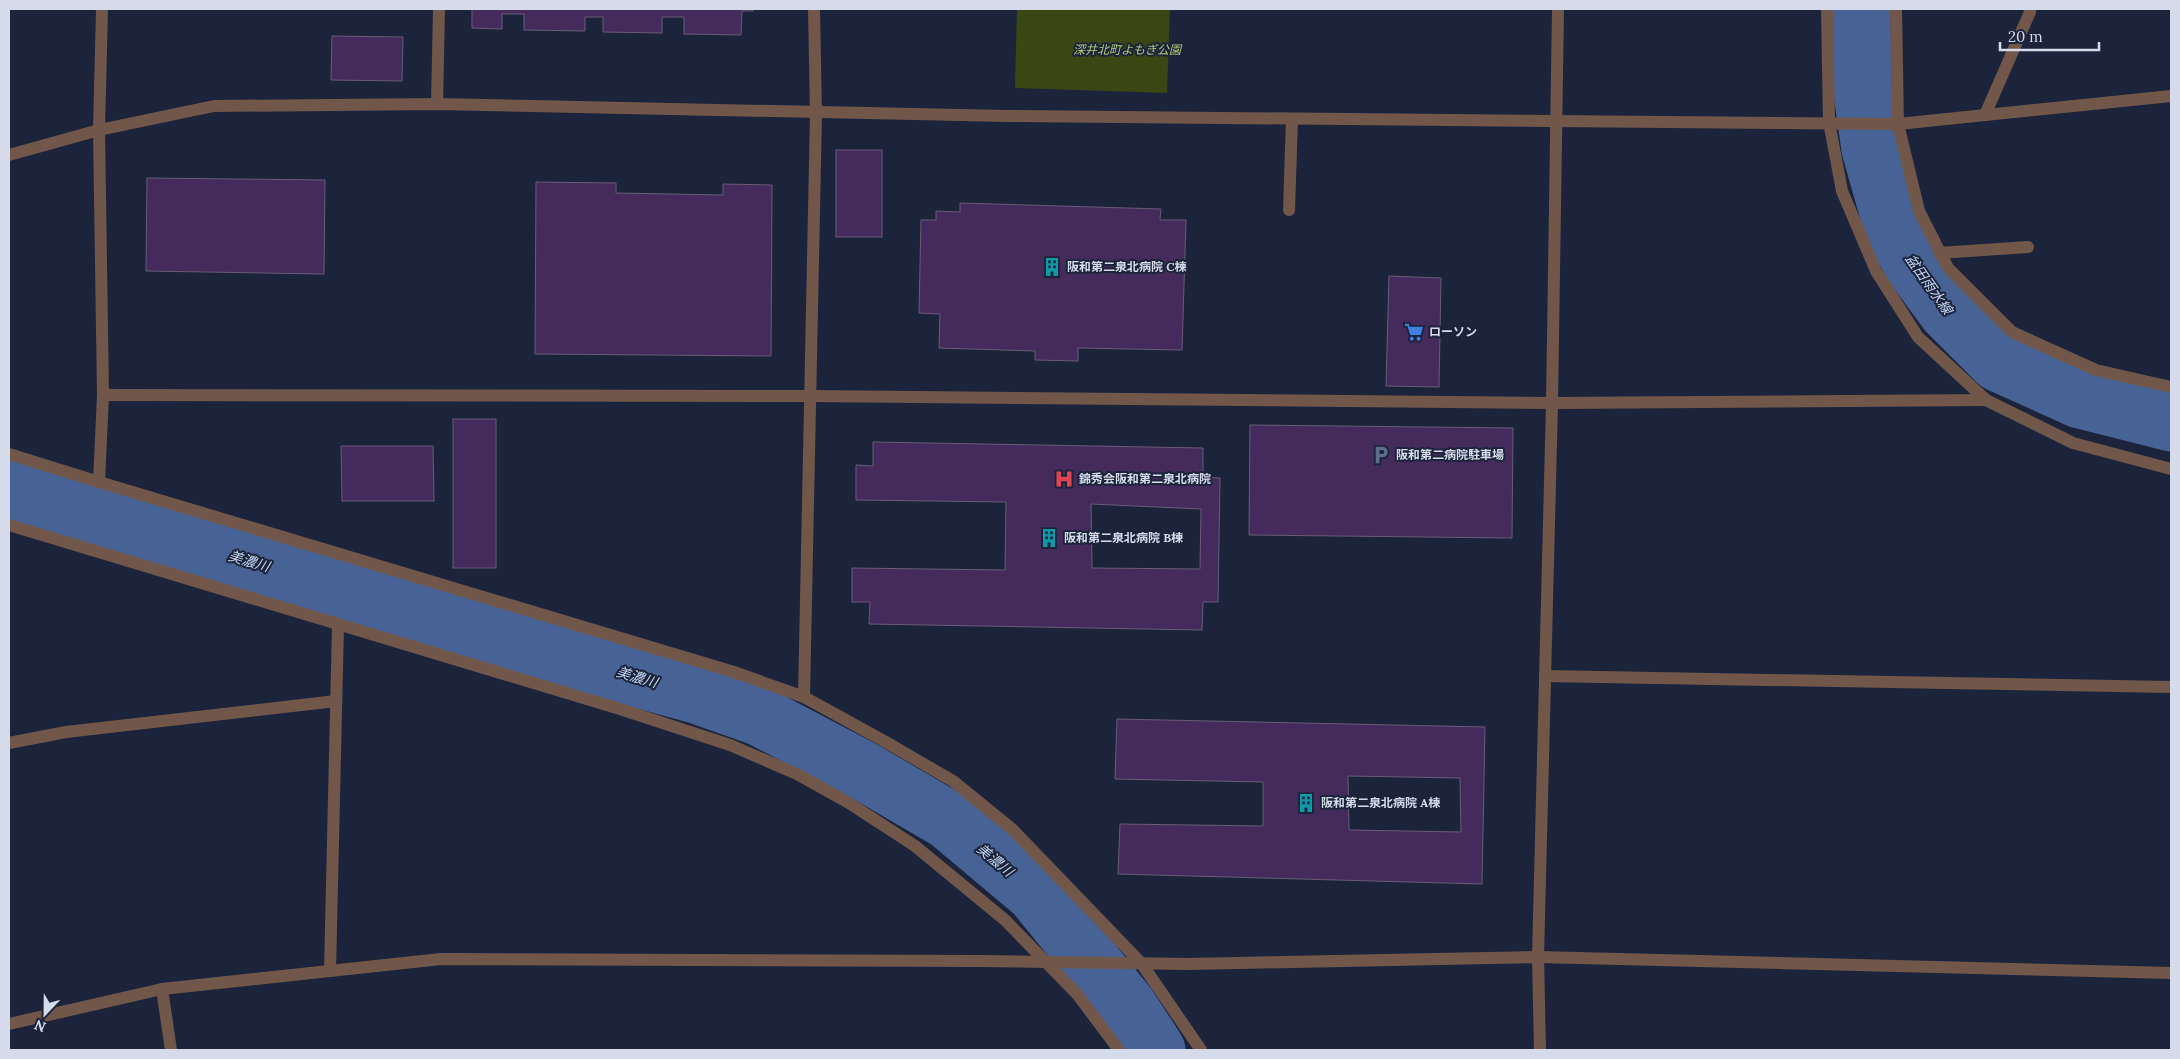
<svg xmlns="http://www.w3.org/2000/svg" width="2180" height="1059" font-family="Lora,'Noto Sans JP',serif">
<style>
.green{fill:#3a4714}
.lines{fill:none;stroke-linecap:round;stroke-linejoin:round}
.river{stroke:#476294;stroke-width:59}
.building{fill:#442b5c;stroke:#695c77;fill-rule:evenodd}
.minor{stroke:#70574a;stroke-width:12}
.labels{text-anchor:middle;stroke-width:4;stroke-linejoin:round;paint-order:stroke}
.park-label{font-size:12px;font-style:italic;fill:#b1cb74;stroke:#1c243b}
.poi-label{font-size:12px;font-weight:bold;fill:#d5dbeb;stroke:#1c243b;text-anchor:start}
.water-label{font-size:14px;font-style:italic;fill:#c4d6f4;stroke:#1c243b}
</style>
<rect width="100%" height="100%" fill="#1c243b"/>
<polygon class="green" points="1017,9 1170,9 1167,93 1015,88"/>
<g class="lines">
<g class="river">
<polyline points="1861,9 1862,86 1871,149 1894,230 1914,266 1948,312 1998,362 2080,399 2171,422"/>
<polyline points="9,490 623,674 696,694 761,717 864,771 948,820 1035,893 1128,1007 1156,1050"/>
</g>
</g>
<g class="building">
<polygon points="472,9 753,9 753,11 742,11 741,35 684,34 684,17 662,17 662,33 603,32 603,17 585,17 585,31 524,30 524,14 502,14 502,29 472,28"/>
<polygon points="332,36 403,37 402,81 331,80"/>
<rect x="836" y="150" width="46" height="87"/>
<polygon points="147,178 325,180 324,274 146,271"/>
<polygon points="536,182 616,183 616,193 723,195 723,184 772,185 771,356 535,354"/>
<polygon points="960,203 1161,209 1160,220 1186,220 1182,350 1078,348 1078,361 1035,360 1035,351 939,348 940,314 919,313 921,220 936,220 936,211 960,212"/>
<polygon points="1389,276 1441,278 1439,387 1386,386"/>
<rect x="453" y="419" width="43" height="149"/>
<polygon points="1250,425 1513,428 1512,538 1249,535"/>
<path d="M873 442 1203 448V477L1220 478 1218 602H1203L1202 630 869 624 870 602H852V568L1005 570 1006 502 856 500V465L873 466ZM1091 504 1201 509 1200 569 1092 568Z"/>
<polygon points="341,446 433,446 434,501 342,501"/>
<path d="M1117 719 1485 727 1482 884 1118 874 1120 824 1263 826V782L1115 779ZM1348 776 1460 778 1461 832 1349 830Z"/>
</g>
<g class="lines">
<g class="minor">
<polyline points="102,9 99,130 103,395 99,482 734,672 804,697"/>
<polyline points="814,9 816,114 804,697 884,741 953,781 1012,829 1142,964 1201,1050"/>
<polyline points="1827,9 1829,122 1842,191 1876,271 1918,337 1986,400 2073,443 2171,469"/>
<polyline points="1896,9 1898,124 1919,211 1948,268 2012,332 2096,370 2171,387"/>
<polyline points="437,104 439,9"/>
<polyline points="1985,115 2030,12 2030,9"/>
<polyline points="9,155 99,130 214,106 437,104 1007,116 1898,124 2171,96"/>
<polyline points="1289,210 1292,119"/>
<polyline points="1939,253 2028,247"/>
<polyline points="103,395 810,396 1552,403 1986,400"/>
<polyline points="9,454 99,482"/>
<polyline points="9,525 620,709 730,745 797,774 849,803 915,846 1005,920 1077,994 1119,1050"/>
<polyline points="1545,676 2171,687"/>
<polyline points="9,743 66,732 336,701"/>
<polyline points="330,971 338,625"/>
<polyline points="162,989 171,1050"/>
<polyline points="9,1024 162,989 441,959 981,961 1189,964 1538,957 2171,973"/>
<polyline points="1540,1050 1538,957 1552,403 1558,9"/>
</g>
</g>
<defs>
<g id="building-bare" transform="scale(1.5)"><path d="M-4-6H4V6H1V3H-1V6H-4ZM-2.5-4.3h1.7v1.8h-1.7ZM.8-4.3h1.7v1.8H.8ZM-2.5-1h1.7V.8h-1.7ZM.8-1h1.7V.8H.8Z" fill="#0f9aa8" stroke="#1c243b" stroke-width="2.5" paint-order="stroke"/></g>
<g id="supermarket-bare" transform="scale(1.5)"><path d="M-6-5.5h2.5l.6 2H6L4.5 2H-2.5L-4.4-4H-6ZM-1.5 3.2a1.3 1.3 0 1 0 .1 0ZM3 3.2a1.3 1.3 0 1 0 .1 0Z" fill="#3f7fe0" stroke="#1c243b" stroke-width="2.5" paint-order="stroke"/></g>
<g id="parking-bare" transform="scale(1.5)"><path d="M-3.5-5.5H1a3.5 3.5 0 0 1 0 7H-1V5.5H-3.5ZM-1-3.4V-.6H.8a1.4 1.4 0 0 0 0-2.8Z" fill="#5c6f8a" stroke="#1c243b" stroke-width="2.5" paint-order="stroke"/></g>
<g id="hospital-bare" transform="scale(1.5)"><path d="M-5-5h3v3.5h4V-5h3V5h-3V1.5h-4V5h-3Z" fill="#e0444e" stroke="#1c243b" stroke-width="2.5" paint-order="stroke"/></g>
</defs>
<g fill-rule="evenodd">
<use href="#building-bare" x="1052" y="267"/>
<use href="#supermarket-bare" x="1414" y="332"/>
<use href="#parking-bare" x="1381" y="455"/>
<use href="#hospital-bare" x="1064" y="479"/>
<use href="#building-bare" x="1049" y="538"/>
<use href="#building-bare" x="1306" y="803"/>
</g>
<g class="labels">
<g class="park-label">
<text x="1127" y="54">深井北町よもぎ公園</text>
</g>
<g class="poi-label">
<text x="1067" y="271">阪和第二泉北病院 C棟</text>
<text x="1429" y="336">ローソン</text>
<text x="1396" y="459">阪和第二病院駐車場</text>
<text x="1079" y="483">錦秀会阪和第二泉北病院</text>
<text x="1064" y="542">阪和第二泉北病院 B棟</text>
<text x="1321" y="807">阪和第二泉北病院 A棟</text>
</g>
<g class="water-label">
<text transform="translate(1929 284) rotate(55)" y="5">盆田雨水線</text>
<text transform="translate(249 561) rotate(17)" y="5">美濃川</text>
<text transform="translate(637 677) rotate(17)" y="5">美濃川</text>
<text transform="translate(995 860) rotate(40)" y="5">美濃川</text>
</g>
</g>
<rect width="2180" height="1059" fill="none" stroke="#d5dbeb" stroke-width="20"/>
<g transform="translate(45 1014) rotate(202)" stroke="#1c243b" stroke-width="4" paint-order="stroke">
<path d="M0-4L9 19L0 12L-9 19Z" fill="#d5dbeb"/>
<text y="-8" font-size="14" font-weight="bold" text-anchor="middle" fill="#d5dbeb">N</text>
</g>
<path d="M2000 42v8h99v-8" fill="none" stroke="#d5dbeb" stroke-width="2.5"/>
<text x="2008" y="42" font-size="15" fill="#d5dbeb" stroke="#1c243b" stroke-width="4" paint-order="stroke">20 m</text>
</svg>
